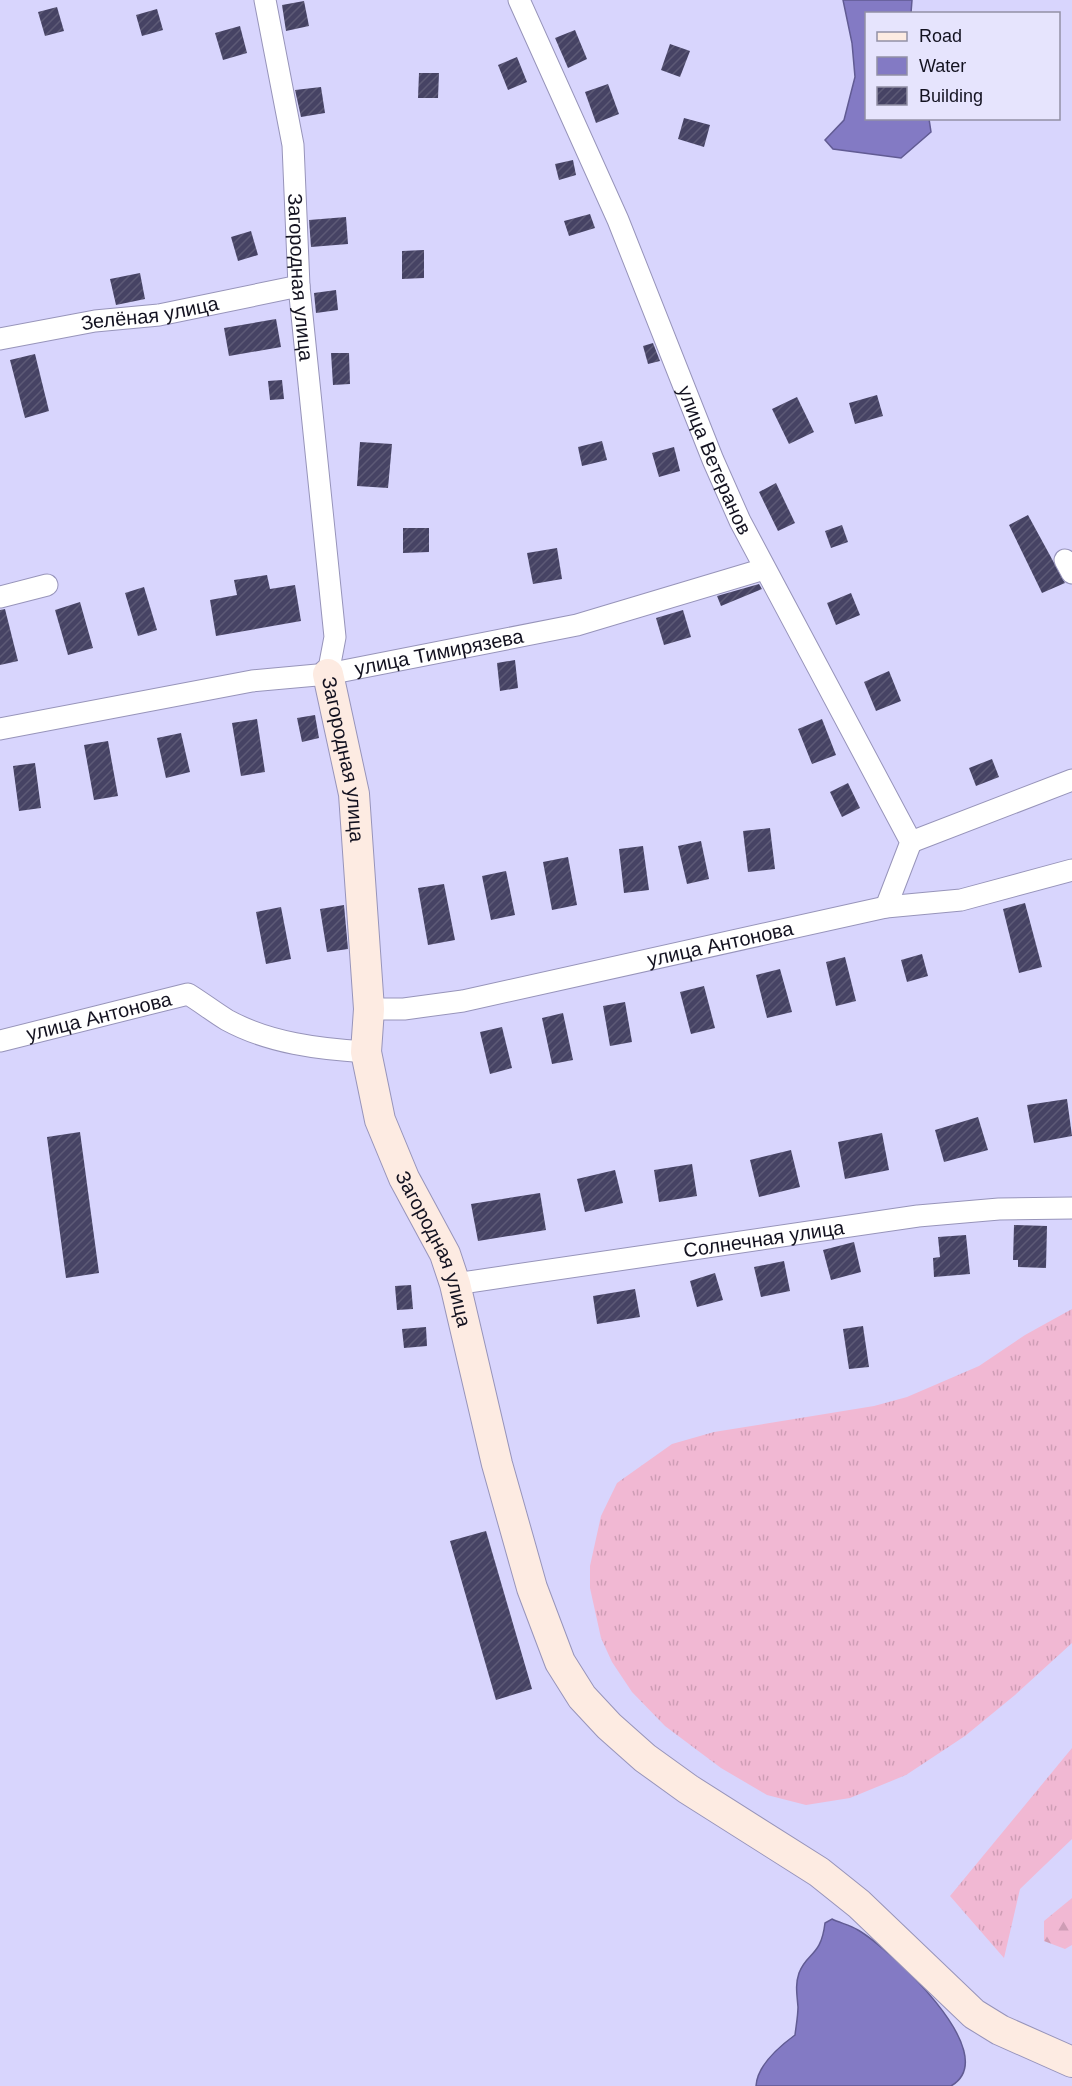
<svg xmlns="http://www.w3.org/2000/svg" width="1072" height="2086" font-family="Helvetica,sans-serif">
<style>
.grass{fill:url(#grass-tufts)}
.forest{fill:url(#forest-firs)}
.water{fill:#837ac4;stroke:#615b93;stroke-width:1.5}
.building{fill:url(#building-hatch)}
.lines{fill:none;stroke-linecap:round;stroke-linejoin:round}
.street-casing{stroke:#9794ba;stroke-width:23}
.secondary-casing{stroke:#9794ba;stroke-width:32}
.street{stroke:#fff;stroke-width:21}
.secondary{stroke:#fdebe2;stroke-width:30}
.labels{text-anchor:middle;stroke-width:6;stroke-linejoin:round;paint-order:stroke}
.street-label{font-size:20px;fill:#131220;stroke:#e6e4fd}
</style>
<defs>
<pattern id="grass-tufts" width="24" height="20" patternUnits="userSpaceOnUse" patternTransform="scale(1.5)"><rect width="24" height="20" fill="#f1b8d3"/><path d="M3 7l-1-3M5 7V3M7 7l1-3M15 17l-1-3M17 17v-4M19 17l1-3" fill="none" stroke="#ce9db5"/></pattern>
<pattern id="forest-firs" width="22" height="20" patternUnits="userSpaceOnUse" patternTransform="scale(1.5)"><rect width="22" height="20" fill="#f1b8d3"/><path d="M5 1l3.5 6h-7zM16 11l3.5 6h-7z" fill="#ce9db5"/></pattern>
<pattern id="building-hatch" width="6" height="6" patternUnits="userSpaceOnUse" patternTransform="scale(1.5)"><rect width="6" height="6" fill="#464364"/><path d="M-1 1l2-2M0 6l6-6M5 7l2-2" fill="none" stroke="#5d5a76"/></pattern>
</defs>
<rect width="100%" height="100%" fill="#d8d5fd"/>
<g class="grass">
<polygon points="1072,1309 1072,1643 1015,1695 965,1736 906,1775 850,1798 806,1805 767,1795 721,1768 665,1726 632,1692 612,1662 601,1638 590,1588 590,1566 601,1516 617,1483 672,1444 714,1432 874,1406 907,1397 979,1366 1025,1335"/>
<polygon points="1072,1748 1072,1839 1020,1889 1004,1958 950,1896"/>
</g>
<polygon class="forest" points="1072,1898 1072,1945 1065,1949 1044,1941 1044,1921"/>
<g class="water">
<polygon points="843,0 912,0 911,13 866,14 866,118 929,119 931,132 901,158 833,149 825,140 844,120 855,77 852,43"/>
<path d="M832 1919C840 1923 850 1925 858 1930 887 1947 1006 2054 951 2086H756C757 2066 780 2046 795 2035 796 2026 798 2016 798 2007 797 1994 795 1985 799 1973 807 1952 821 1957 825 1923Z"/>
</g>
<g class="building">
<polygon points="304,1 309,26 286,31 282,5"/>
<polygon points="57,7 64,31 45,36 38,12"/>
<polygon points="157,9 163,30 142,36 136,15"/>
<polygon points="240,26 247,53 223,60 215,33"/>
<polygon points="575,30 587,59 568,68 555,38"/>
<polygon points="670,44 690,51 680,77 661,70"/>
<polygon points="517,57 527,82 508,90 498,65"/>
<polygon points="419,73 439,73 438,98 418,98"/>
<polygon points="608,84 619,114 596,123 585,92"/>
<polygon points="321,87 325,113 301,117 295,90"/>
<polygon points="684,118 710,125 704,147 678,139"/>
<polygon points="573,160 576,175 559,180 555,164"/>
<polygon points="590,214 595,228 569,236 564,221"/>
<polygon points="346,217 348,244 311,247 309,220"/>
<polygon points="251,231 258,255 238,261 231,237"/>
<polygon points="424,250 424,278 402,279 402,251"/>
<polygon points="140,273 145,299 116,305 110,279"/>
<polygon points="336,290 338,310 316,313 314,293"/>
<polygon points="276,319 281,347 229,356 224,328"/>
<polygon points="653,343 660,361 648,364 643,346"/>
<polygon points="331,353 349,353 350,384 333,385"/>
<polygon points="35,354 49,411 25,418 10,360"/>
<polygon points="282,380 284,399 270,400 268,381"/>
<polygon points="877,395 883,416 855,424 849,403"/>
<polygon points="797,397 814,432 789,444 772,409"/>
<polygon points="602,441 607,460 582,466 578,447"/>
<polygon points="360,442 392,444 388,488 357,486"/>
<polygon points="674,447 680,471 659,477 652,453"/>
<polygon points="776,483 795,523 778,531 759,492"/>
<polygon points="1028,515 1065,583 1042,593 1009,525"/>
<polygon points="842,525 848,542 831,548 825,531"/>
<polygon points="403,528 429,528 429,552 403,553"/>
<polygon points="557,548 562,579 533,584 527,553"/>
<polygon points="267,575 270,589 295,585 301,621 216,636 210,600 237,595 234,580"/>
<polygon points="759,584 762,589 721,606 717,596"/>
<polygon points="144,587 157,630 138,636 125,593"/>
<polygon points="851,593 860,615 836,625 827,603"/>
<polygon points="80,602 93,648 68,655 55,610"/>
<polygon points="5,609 18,661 0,665 0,610"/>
<polygon points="683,610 691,637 664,645 656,618"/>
<polygon points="515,660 518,688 500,691 497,663"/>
<polygon points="889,671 901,701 876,711 864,682"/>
<polygon points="315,715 319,738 302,742 297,718"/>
<polygon points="257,719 265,772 241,776 232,723"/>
<polygon points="822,719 836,755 812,764 798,729"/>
<polygon points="181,733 190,772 166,778 157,738"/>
<polygon points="108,741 118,796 94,800 84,745"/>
<polygon points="992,759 999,777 976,786 969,768"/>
<polygon points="35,763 41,808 19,811 13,766"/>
<polygon points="848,783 860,808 842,817 830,792"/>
<polygon points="770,828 775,869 748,872 743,831"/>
<polygon points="701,841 709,879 687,884 678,846"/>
<polygon points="643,846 649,890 624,893 619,849"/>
<polygon points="568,857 577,905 552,910 543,862"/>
<polygon points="506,871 515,915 491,920 482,876"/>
<polygon points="444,884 455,940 428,945 418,888"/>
<polygon points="1025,903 1042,967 1019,973 1003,909"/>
<polygon points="344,905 348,949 327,952 320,909"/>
<polygon points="281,907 291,959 266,964 256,912"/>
<polygon points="922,954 928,976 907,982 901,960"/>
<polygon points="845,957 856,1001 836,1006 826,962"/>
<polygon points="780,969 792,1012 767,1018 756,975"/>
<polygon points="704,986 715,1028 691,1034 680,992"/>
<polygon points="625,1002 632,1042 610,1046 603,1006"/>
<polygon points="563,1013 573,1060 552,1064 542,1018"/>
<polygon points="502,1027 512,1068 490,1074 480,1032"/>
<polygon points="1067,1099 1072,1136 1034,1143 1027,1105"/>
<polygon points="978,1117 988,1150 944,1162 935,1130"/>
<polygon points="80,1132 99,1273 66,1278 47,1137"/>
<polygon points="882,1133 889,1170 845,1179 838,1142"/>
<polygon points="791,1150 800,1187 759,1197 750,1160"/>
<polygon points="692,1164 697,1196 659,1202 654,1170"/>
<polygon points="615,1170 623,1203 585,1212 577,1179"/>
<polygon points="540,1193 546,1230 478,1241 471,1204"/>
<polygon points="1014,1225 1047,1226 1046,1268 1018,1267 1018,1260 1013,1260"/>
<polygon points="966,1235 970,1274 934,1277 933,1258 940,1257 938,1237"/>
<polygon points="854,1242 861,1272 831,1280 823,1250"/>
<polygon points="784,1261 790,1291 761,1297 754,1267"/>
<polygon points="715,1273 723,1300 697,1307 690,1281"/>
<polygon points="411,1285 413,1309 397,1310 395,1286"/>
<polygon points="635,1289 640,1317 597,1324 593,1296"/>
<polygon points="863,1326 869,1367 849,1369 843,1329"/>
<polygon points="426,1327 427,1346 404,1348 402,1329"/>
<polygon points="486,1531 532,1689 496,1700 450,1541"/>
</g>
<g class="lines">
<g class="street-casing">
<g id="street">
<path id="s1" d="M265 0 293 145 299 286 335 637 328 674"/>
<path id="s2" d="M519 0 618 220 713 460 740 521 911 842 886 907"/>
<path id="s3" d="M0 339 95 321 159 315 299 286"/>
<polyline points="1065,560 1072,573"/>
<polyline points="0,597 47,585"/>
<path id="s4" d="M0 729 252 681 328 674 577 625 764 569"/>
<polyline points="911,842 1072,780"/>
<path id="s5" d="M369 1009H404L463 1001 886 907 961 900 1072 870"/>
<path id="s6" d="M0 1041 188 994C201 1002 214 1012 227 1020 269 1043 319 1049 366 1052"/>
<path id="s7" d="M455 1284 918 1216 999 1209 1072 1208"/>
</g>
</g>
<g class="secondary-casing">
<g id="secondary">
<path id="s8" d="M328 674 354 794 369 1009 366 1052 380 1120 404 1178 445 1254 455 1284 497 1464 532 1588 560 1662 582 1697 609 1726 645 1758 688 1789 819 1872 859 1904 974 2014 1000 2030 1072 2062"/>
</g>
</g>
<use href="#street" class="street"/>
<use href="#secondary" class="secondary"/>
</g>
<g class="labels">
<g class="street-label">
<text dy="7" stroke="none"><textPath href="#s1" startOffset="280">Загородная улица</textPath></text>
<text dy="7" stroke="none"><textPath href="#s3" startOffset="152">Зелёная улица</textPath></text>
<text dy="7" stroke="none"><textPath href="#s2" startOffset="500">улица Ветеранов</textPath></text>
<text dy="7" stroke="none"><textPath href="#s4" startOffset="446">улица Тимирязева</textPath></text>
<text dy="7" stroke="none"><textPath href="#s8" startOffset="87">Загородная улица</textPath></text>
<text dy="7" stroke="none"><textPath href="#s5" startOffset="358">улица Антонова</textPath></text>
<text dy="7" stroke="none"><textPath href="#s6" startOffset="102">улица Антонова</textPath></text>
<text dy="7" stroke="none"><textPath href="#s7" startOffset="312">Солнечная улица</textPath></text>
<text dy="7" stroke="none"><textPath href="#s8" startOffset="591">Загородная улица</textPath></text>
</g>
</g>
<rect x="865" y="12" width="195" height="108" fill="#e6e4fd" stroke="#9290a5" stroke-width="1.5"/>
<rect x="877" y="32" width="30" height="9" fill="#fdebe2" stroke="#9290a5" stroke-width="1.5"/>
<text x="919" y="42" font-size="18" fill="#131220">Road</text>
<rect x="877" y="57" width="30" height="18" fill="#837ac4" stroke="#9290a5" stroke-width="1.5"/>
<text x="919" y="72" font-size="18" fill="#131220">Water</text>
<rect x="877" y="87" width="30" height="18" fill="url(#building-hatch)" stroke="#9290a5" stroke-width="1.5"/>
<text x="919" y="102" font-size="18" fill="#131220">Building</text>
</svg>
